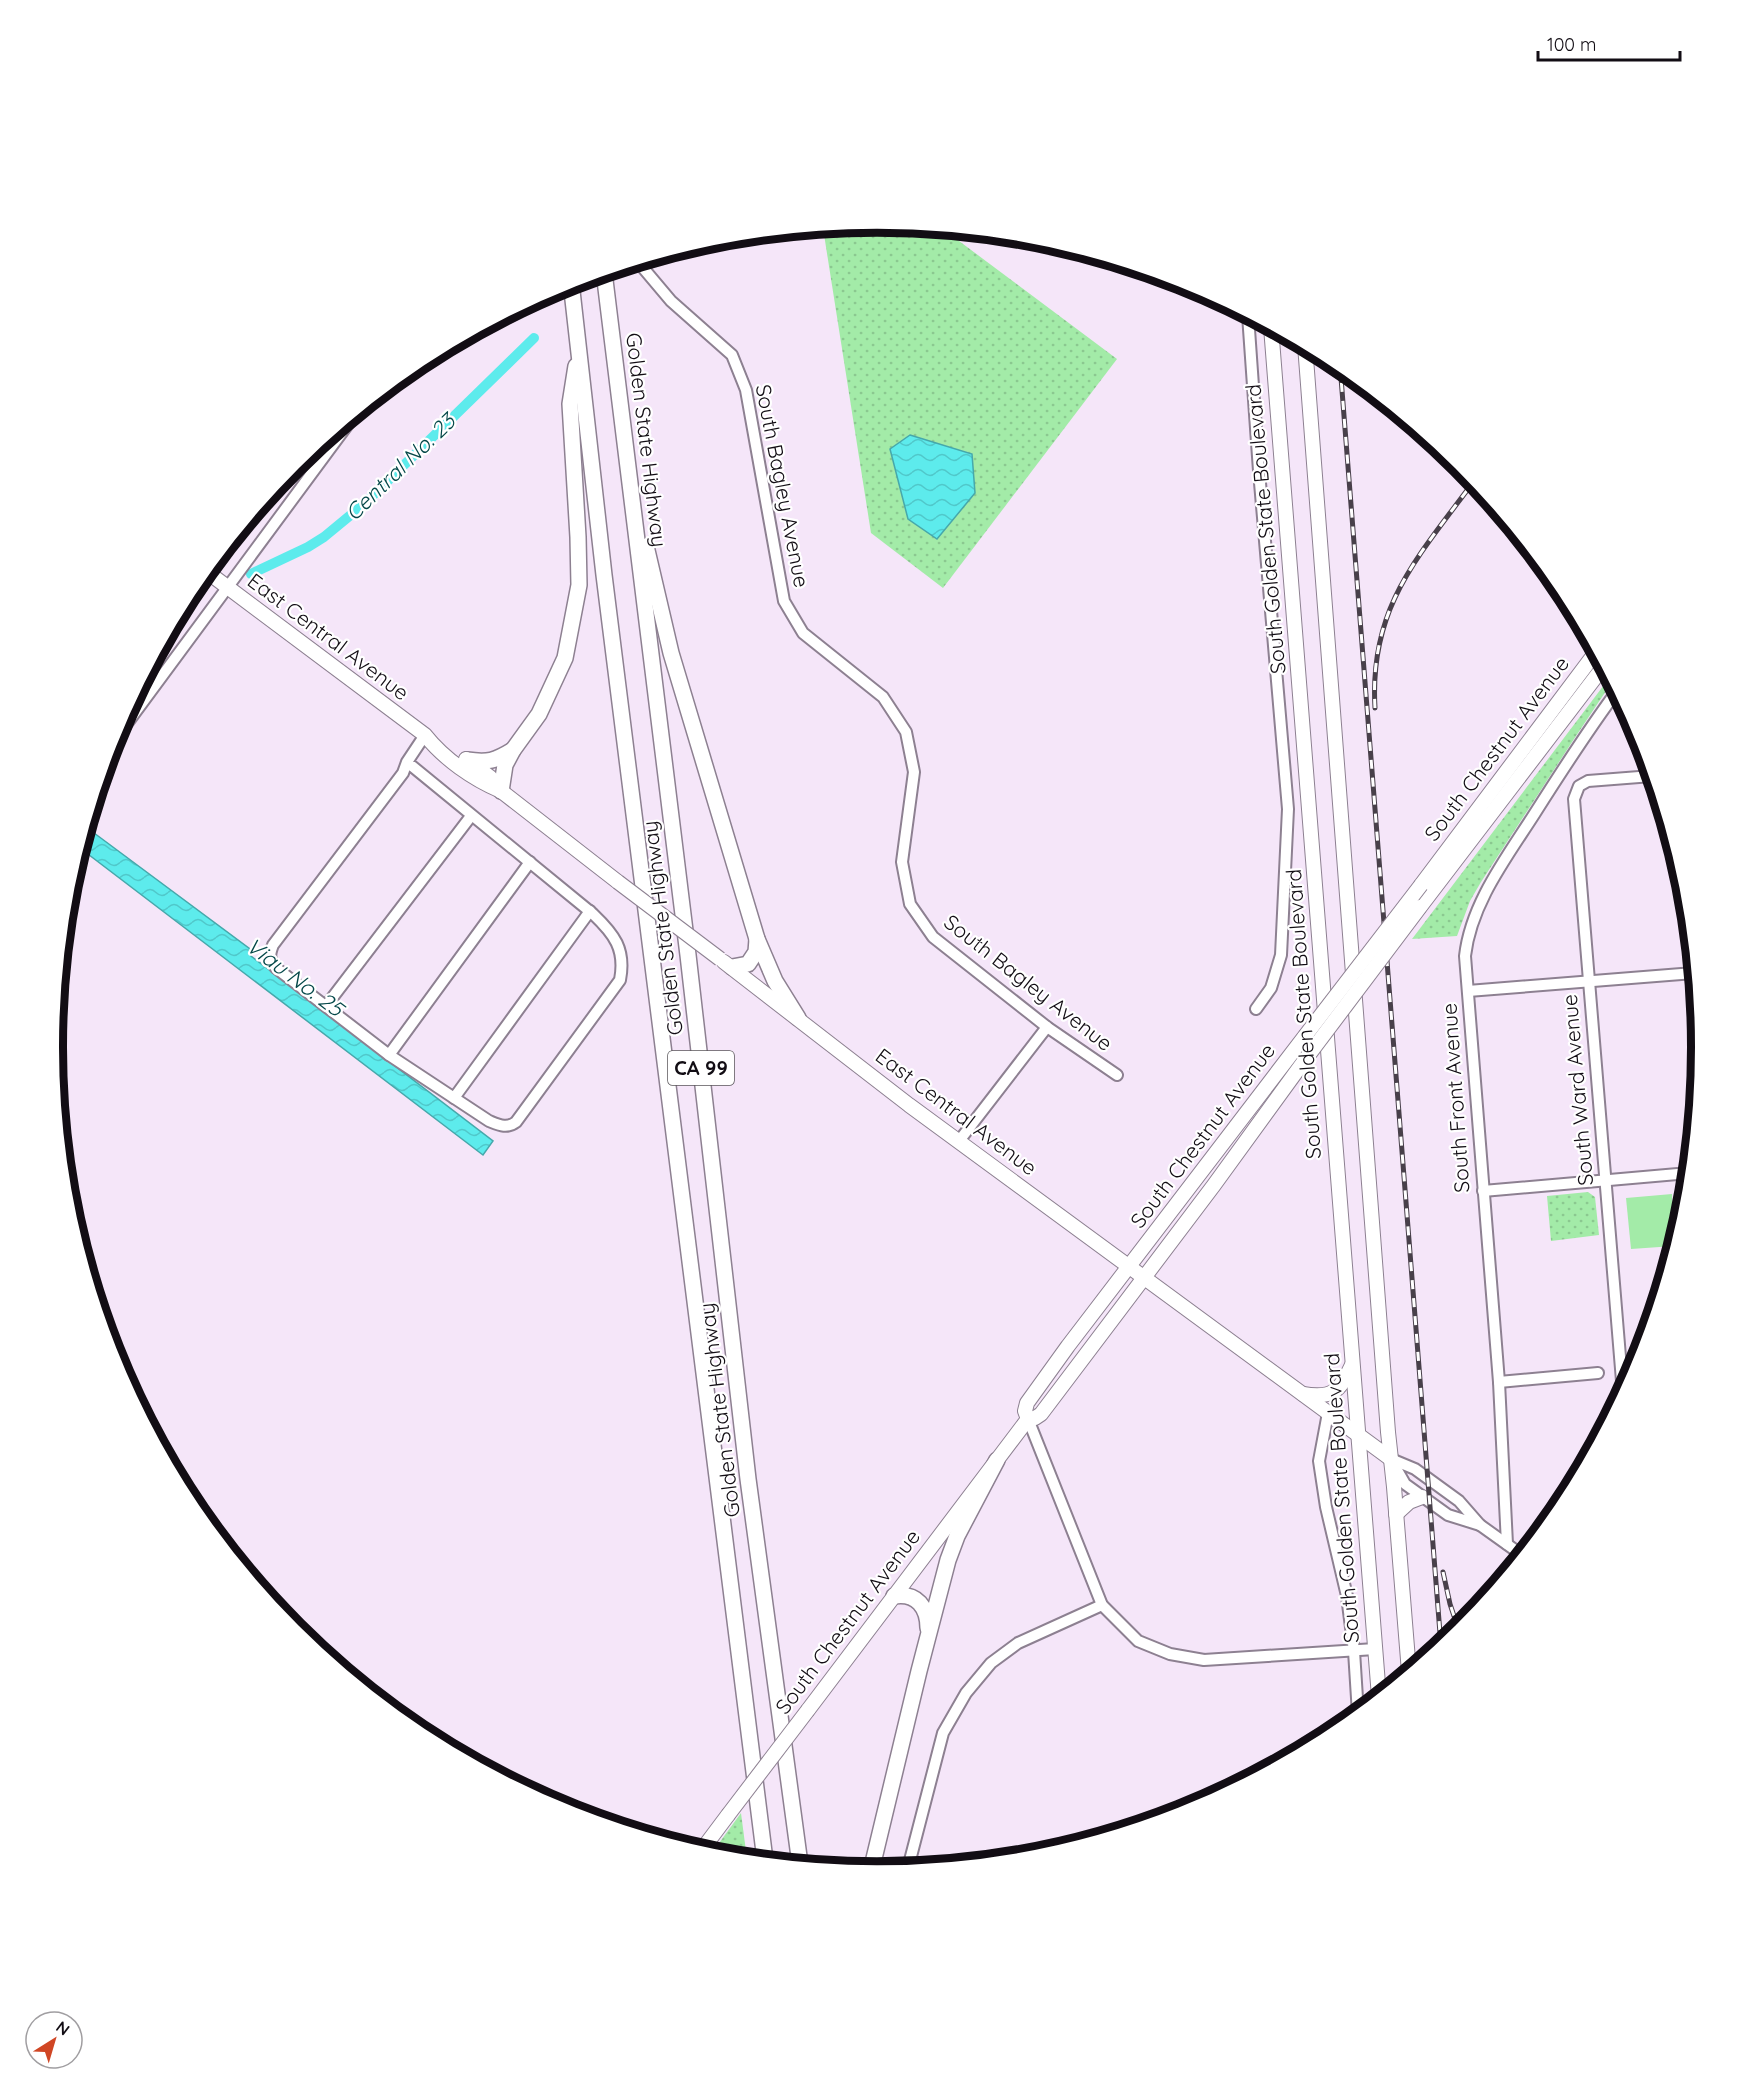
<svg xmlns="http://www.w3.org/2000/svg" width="1754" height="2094" font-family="Quicksand,sans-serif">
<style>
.grass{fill:url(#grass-dots)}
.pitch{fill:#a3eba8}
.water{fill:url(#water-waves);stroke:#46a8ab;stroke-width:1.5}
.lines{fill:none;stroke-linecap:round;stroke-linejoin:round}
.canal{stroke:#5debec;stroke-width:10}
.minor-casing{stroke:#8d8091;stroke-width:14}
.major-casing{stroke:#8d8091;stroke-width:16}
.highway-casing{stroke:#8d8091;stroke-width:18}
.minor{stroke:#fff;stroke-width:10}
.major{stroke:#fff;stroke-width:14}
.highway{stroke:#fff;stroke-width:15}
.rail-casing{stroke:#48404a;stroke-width:5}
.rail{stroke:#fff;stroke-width:3;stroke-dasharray:9;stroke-linecap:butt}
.major-bridge-casing{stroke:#8d8091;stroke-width:16;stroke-linecap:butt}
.major-bridge{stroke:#fff;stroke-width:14}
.labels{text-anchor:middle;stroke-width:4.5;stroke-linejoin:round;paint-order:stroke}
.shield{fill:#fff;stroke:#59565a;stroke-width:1.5}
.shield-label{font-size:20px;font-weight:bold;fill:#120d14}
.street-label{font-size:21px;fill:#120d14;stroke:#fff}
.water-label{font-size:22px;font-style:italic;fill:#054849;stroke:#fff}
.rim{fill:none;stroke:#120d14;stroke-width:8}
</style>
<defs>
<pattern id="grass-dots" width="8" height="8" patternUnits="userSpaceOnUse" patternTransform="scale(1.5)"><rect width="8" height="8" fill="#a3eba8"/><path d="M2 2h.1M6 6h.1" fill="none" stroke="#8bc890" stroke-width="1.8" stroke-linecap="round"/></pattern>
<pattern id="water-waves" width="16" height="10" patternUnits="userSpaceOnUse" patternTransform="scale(1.5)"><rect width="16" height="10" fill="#5debec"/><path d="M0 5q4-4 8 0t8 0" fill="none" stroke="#50c8ca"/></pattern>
</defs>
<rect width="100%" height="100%" fill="#f5e6f9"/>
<g class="grass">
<polygon points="877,223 943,229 1117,359 943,588 871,533 823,228"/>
<polygon points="1610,677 1612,682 1574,739 1481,882 1470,901 1457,936 1412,939"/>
<polygon points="1588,1192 1595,1197 1599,1235 1551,1241 1547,1196"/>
<polygon points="741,1813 747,1859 711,1854"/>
</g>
<polygon class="pitch" points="1672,1194 1674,1246 1631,1249 1626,1198"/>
<g class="water">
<polygon points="910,435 972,454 975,493 937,539 908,519 890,449"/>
<polygon points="86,827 250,949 251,956 493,1141 483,1155 80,848"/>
</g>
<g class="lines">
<polyline class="canal" points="251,574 308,547 324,537 364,504 534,338"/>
<g class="minor-casing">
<g id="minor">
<polyline points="641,261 644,269 671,301 732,355 746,390 784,601 803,633 883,697 906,732 914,772 902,862 910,904 933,937 1047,1027 1117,1075"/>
<polyline points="1248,315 1259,471 1288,809 1281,955 1271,988 1256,1009"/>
<polyline points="111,745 357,412"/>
<path d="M407 762 593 914C614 934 626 949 620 980L516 1122C507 1129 499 1125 489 1121L389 1055 276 968C269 959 269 955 273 945L403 773 407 762 425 735"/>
<polyline points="1468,991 1694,973"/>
<polyline points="326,1006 471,816"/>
<polyline points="389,1055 530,862"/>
<polyline points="454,1098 590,911"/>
<polyline points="959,1141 1047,1027"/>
<polyline points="1483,1191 1689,1173"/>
<polyline points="1499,1382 1598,1373"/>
<polyline points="1623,1393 1574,799 1579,786 1588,781 1652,776"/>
<polyline points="1328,1413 1319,1461 1326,1507 1347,1596 1354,1651 1358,1714"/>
<polyline points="1028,1419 1102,1605 1138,1641 1170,1654 1204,1660 1375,1649"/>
<polyline points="1391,1459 1415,1469 1459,1501 1480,1525 1522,1555"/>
<polyline points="1393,1463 1405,1484 1448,1515 1480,1525"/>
<path d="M1507 1544 1499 1382 1465 956C1471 903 1507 857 1535 813 1561 772 1588 730 1617 691"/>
<polyline points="908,1868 943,1733 966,1693 991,1663 1018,1643 1102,1605"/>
</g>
</g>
<g class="major-casing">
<g id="major">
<polyline points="1271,327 1379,1697"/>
<polyline points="1305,345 1388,1432 1394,1487 1409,1672"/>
<path d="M206 571 425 735C444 759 473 779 501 791"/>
<polyline points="466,759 490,777 501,791 618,882"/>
<polyline points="1421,885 1596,652"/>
<polyline points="1420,907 1604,666"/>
<polyline points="724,962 909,1105 1391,1459"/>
<path d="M1303 1394C1333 1399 1340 1391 1352 1365"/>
<polyline points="1028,1419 1025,1411 1027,1403 1068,1346 1305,1036"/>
<polyline points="1396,1514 1409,1502 1422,1497"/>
<polyline points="808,1710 1028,1419 1035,1418 1041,1414 1214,1185 1307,1057"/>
<polyline points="701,1851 728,1815"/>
</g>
</g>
<g class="highway-casing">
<g id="highway">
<polyline points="604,272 688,955 748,1479 800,1864"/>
<polyline points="571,282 604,575 765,1860"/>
<polyline points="646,546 671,653 757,939 775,981 798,1018"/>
<path d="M467 760C488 763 495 761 513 750"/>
<polyline points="501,791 505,765 513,750 539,714 565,658 579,585 578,537 570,404 576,366"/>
<polyline points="732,967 748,964 756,952 757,939"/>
<path d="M894 1596C917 1592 928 1608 928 1628"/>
<polyline points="871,1871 919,1671 948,1560 957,1536 997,1460"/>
</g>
</g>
<use href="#minor" class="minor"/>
<use href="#major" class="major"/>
<use href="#highway" class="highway"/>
<g class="rail-casing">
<g id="rail">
<polyline points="1340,365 1441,1646"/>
<path d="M1375 708C1369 607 1418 557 1474 481"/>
<polyline points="1443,1572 1450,1604 1459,1631"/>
</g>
</g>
<use href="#rail" class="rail"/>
<g class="major-bridge-casing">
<g id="major-bridge">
<polyline points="618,882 720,959"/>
<polyline points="1305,1036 1421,885"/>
<polyline points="1307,1057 1420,907"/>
<polyline points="728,1815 808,1710"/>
</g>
</g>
<use href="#major-bridge" class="major-bridge"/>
</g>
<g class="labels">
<rect class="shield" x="668" y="1051" width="66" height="34" rx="4.5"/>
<g class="shield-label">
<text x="701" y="1075">CA 99</text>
</g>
<g class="street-label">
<text transform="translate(646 440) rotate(83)" y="7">Golden State Highway</text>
<text transform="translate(782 486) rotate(79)" y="7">South Bagley Avenue</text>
<text transform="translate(1266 529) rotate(-95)" y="7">South Golden State Boulevard</text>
<text transform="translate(328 637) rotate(37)" y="7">East Central Avenue</text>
<text transform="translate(1497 749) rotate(-53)" y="7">South Chestnut Avenue</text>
<text transform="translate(663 928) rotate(-97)" y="7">Golden State Highway</text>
<text transform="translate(1028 983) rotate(38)" y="7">South Bagley Avenue</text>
<text transform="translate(1304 1014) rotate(-94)" y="7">South Golden State Boulevard</text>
<text transform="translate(1578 1090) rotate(-95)" y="7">South Ward Avenue</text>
<text transform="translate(1456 1098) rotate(-94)" y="7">South Front Avenue</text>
<text transform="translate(956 1112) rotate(37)" y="7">East Central Avenue</text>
<text transform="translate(1203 1136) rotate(-53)" y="7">South Chestnut Avenue</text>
<text transform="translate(720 1410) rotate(-97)" y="7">Golden State Highway</text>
<text transform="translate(1342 1498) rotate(-94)" y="7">South Golden State Boulevard</text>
<text transform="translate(848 1622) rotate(-53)" y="7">South Chestnut Avenue</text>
</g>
<g class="water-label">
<text transform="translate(400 467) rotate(-44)" y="8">Central No. 23</text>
<text transform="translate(295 977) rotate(37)" y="8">Viau No. 25</text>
</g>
</g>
<path d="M0 0H1754V2094H0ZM63 1047a814 814 0 1 1 1628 0a814 814 0 1 1-1628 0Z" fill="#fff" fill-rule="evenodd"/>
<path class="rim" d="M63 1047a814 814 0 1 1 1628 0a814 814 0 1 1-1628 0Z"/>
<g transform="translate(54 2040) rotate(37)"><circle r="28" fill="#ffffff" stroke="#a09ea1" stroke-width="1.5"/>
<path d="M0-4.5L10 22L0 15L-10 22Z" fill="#d04624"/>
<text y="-9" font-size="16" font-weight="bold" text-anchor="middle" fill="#120d14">N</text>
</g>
<path d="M1538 51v9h142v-9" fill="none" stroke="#120d14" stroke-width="3"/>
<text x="1547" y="51" font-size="18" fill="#120d14" stroke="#ffffff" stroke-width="4.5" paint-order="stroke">100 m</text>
</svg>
